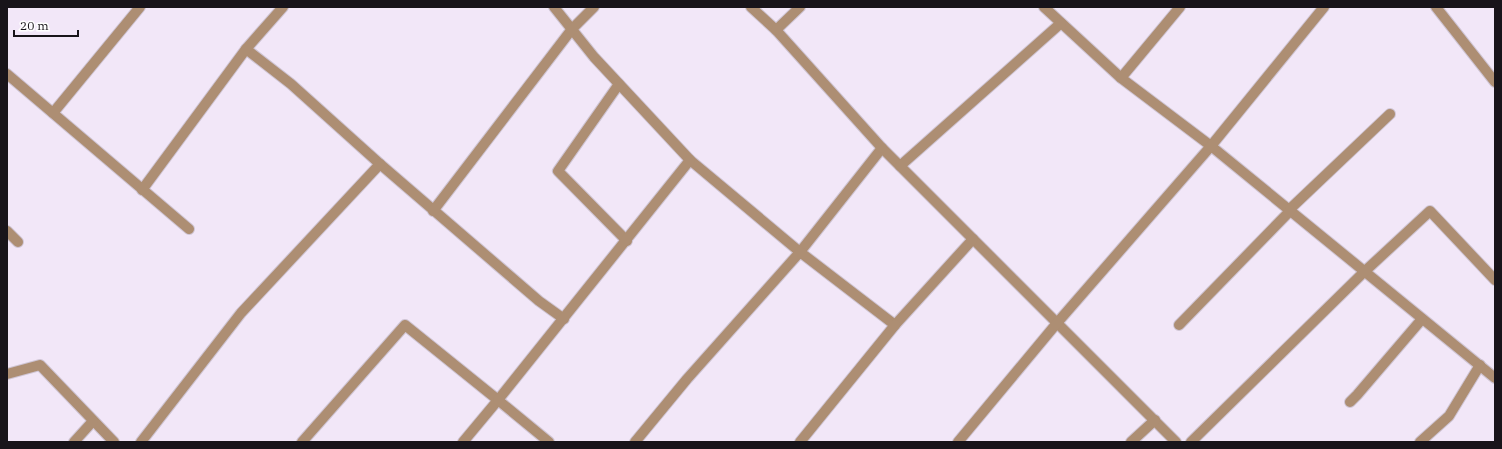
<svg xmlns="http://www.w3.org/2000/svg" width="1502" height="449" font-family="'IBM Plex Serif',serif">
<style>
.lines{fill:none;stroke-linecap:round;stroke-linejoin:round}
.minor-casing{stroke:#cfc5d4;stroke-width:12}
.minor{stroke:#ad8e73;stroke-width:10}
</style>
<rect width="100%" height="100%" fill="#f2e7f8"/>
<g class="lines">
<g class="minor-casing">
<g id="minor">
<polyline points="554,7 594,57 690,160 800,252 882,148 1176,442"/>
<polyline points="751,7 776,30 882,148"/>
<polyline points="1044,7 1121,78 1211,146 1495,378"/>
<polyline points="1436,7 1495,82"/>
<polyline points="776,30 800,7"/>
<polyline points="246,49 291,84 380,164 539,301 564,319"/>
<polyline points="7,74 189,229"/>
<polyline points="1121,78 1180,7"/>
<polyline points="619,84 558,171 627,241"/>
<polyline points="53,113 140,7"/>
<polyline points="900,166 1061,23"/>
<polyline points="142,190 246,49 283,7"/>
<polyline points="433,211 572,29 594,7"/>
<polyline points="7,231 18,242"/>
<polyline points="1179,325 1290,211 1291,208 1390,114"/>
<polyline points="7,374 40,365 114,442"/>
<polyline points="1350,402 1357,395 1422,319"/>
<polyline points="74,442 93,421"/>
<polyline points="141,442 241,313 380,164"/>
<polyline points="302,442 405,325 498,400 463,442"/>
<polyline points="549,442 498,400 690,160"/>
<polyline points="635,442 687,379 800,252 895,325 973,239"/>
<polyline points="800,442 895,325"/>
<polyline points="958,442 1057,323 1211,146 1324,7"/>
<polyline points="1131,442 1155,420"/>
<polyline points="1191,442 1364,272 1430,211 1495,280"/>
<polyline points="1420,442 1449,416 1480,365"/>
</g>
</g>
<use href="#minor" class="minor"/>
</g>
<rect width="1502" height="449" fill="none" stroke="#18141a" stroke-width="16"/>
<path d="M14 30v6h64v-6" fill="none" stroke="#18141a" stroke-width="2"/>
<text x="20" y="30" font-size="12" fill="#18141a" stroke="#ffffff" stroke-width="3" paint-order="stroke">20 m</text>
</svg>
